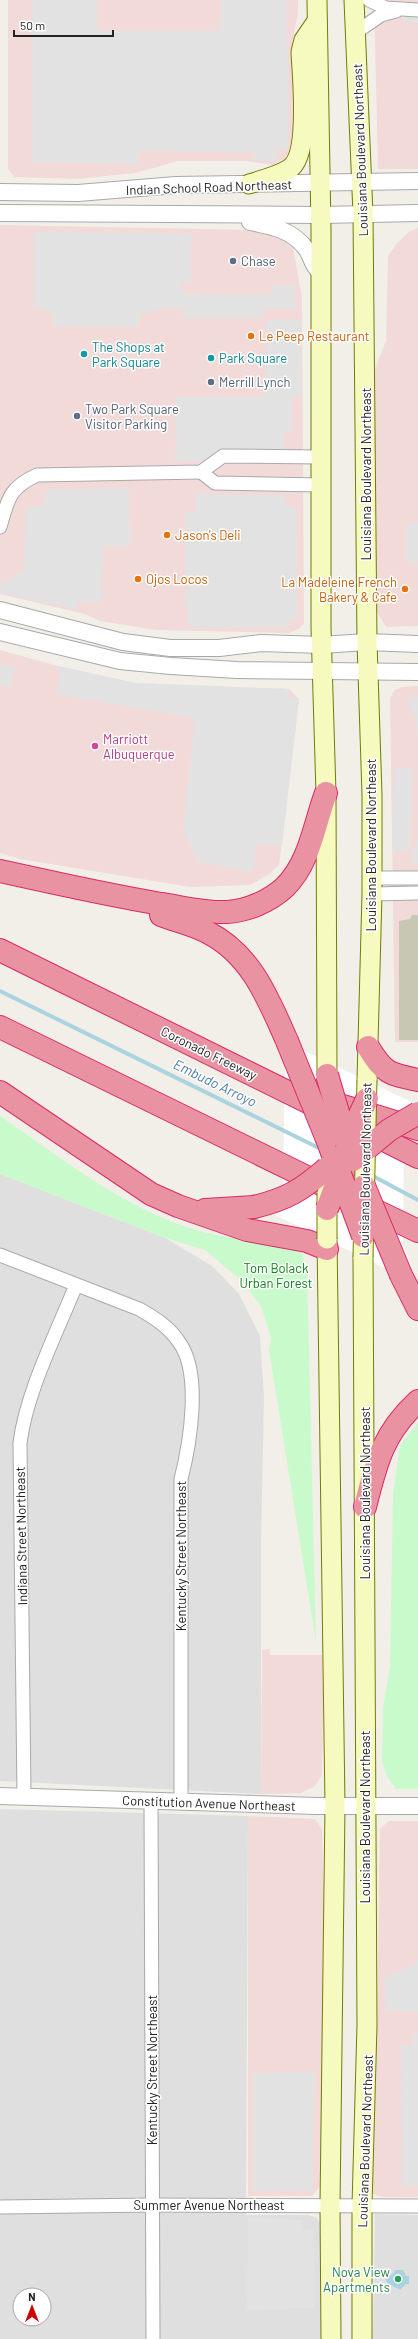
<svg xmlns="http://www.w3.org/2000/svg" width="418" height="2339" font-family="Barlow,sans-serif">
<style>
.residential{fill:#e0dfdf;fill-rule:evenodd}
.commercial{fill:#f2dad9}
.construction{fill:#c7c7b4}
.park{fill:#c8facc}
.parking{fill:#e2e2e2}
.water{fill:#aad3df}
.pier{fill:#fff}
.lines{fill:none;stroke-linecap:round;stroke-linejoin:round}
.stream{stroke:#aad3df;stroke-width:4}
.minor-casing{stroke:#a9a9a9;stroke-width:15}
.tertiary-casing{stroke:#a9a9a9;stroke-width:18}
.secondary-casing{stroke:#707d05;stroke-width:21}
.motorway-casing{stroke:#dc2a67;stroke-width:24}
.minor{stroke:#fff;stroke-width:13}
.tertiary{stroke:#fff;stroke-width:16}
.secondary{stroke:#f7fabf;stroke-width:19}
.motorway{stroke:#e892a2;stroke-width:22}
.secondary-bridge-casing{stroke:#707d05;stroke-width:21;stroke-linecap:butt}
.motorway-bridge-casing{stroke:#dc2a67;stroke-width:24;stroke-linecap:butt}
.secondary-bridge{stroke:#f7fabf;stroke-width:19}
.motorway-bridge{stroke:#e892a2;stroke-width:22}
.service-dot{fill:#5c6f8a;stroke:#fff;stroke-width:1.5}
.food-dot{fill:#e8710a;stroke:#fff;stroke-width:1.5}
.culture-dot{fill:#0f9aa8;stroke:#fff;stroke-width:1.5}
.hotel-dot{fill:#d1479c;stroke:#fff;stroke-width:1.5}
.leisure-dot{fill:#2e9e5b;stroke:#fff;stroke-width:1.5}
.labels{text-anchor:middle;stroke-width:3;stroke-linejoin:round;paint-order:stroke}
.street-label{font-size:13px;fill:#222;stroke:#fff}
.service-label{font-size:13px;fill:#4e5e75;stroke:#fff;text-anchor:start}
.food-label{font-size:13px;fill:#c56008;stroke:#fff;text-anchor:start}
.culture-label{font-size:13px;fill:#0d838f;stroke:#fff;text-anchor:start}
.hotel-label{font-size:13px;fill:#b23c85;stroke:#fff;text-anchor:start}
.park-label{font-size:13px;fill:#0c8416;stroke:#fff}
.leisure-label{font-size:13px;fill:#27864d;stroke:#fff;text-anchor:end}
.water-label{font-size:14px;font-style:italic;fill:#4a7aab;stroke:#fff}
</style>
<rect width="100%" height="100%" fill="#f2efe9"/>
<g class="residential">
<polygon points="0,1174 165,1238 212,1266 239,1294 260,1336 264,1397 261,1543 261,1794 0,1781"/>
<path d="M0 1809 248 1816 246 2215H308L317 2218 321 2226V2339H0ZM20 2295H44V2319H20Z"/>
<polygon points="375,2214 418,2215 418,2339 373,2339"/>
</g>
<g class="commercial">
<polygon points="8,0 298,0 298,13 292,44 293,138 290,153 284,159 273,165 246,161 178,161 135,173 77,179 14,177 8,169"/>
<polygon points="374,0 418,0 418,169 378,169"/>
<polygon points="0,225 255,230 282,240 293,248 302,297 304,623 300,628 289,633 156,630 100,621 85,614 0,594"/>
<polygon points="418,228 418,626 386,627 377,612 374,371 386,341 388,256 397,243 409,232"/>
<polygon points="0,650 58,666 135,683 289,689 299,699 279,865 269,874 250,885 190,887 20,859 0,853"/>
<polygon points="418,686 418,1042 395,1042 390,698 395,690 402,687"/>
<polygon points="270,1649 270,1655 324,1655 322,1775 315,1786 301,1793 261,1794 262,1650"/>
<polygon points="248,1816 315,1819 322,1829 326,1986 325,2073 321,2185 312,2196 248,2196"/>
<polygon points="389,1821 418,1821 418,2197 383,2197 373,2194 372,2185 377,2030 380,1829"/>
</g>
<polygon class="construction" points="412,915 418,915 418,1040 399,1040 399,921 410,919"/>
<g class="park">
<path d="M0 1116C57 1155 113 1200 178 1224 213 1238 262 1242 300 1248L307 1270 316 1642 269 1350 271 1338 261 1306 241 1280 205 1250 165 1238 0 1174Z"/>
<polygon points="418,1423 418,1789 396,1789 387,1776 382,1762 383,1708 390,1666 393,1494 400,1445"/>
</g>
<g class="parking">
<polygon points="32,0 97,0 97,28 102,31 217,31 221,20 221,0 287,0 288,149 277,149 277,161 254,161 254,152 138,151 138,164 32,162"/>
<rect x="403" y="17" width="15" height="5"/>
<polygon points="34,232 191,234 191,283 179,282 183,292 190,294 271,295 271,286 295,285 295,309 264,308 263,318 183,318 183,307 162,308 139,315 138,327 53,326 53,315 44,308 34,308"/>
<polygon points="267,320 301,320 301,397 291,397 292,420 291,433 283,433 283,462 175,461 176,397 265,397"/>
<polygon points="129,488 130,546 103,546 102,602 78,602 74,609 1,593 1,585 24,570 26,506 43,506 46,493 49,489"/>
<polygon points="195,494 284,495 286,506 296,508 297,620 289,619 289,627 190,628 185,599 185,513 196,512"/>
<polygon points="418,523 418,562 406,562 406,525"/>
<polygon points="0,664 14,668 9,688 0,685"/>
<polygon points="58,666 135,683 289,689 289,698 299,699 282,846 257,843 253,872 198,862 183,829 195,718 56,694 61,677"/>
<polygon points="410,698 418,698 418,735 415,716 410,708"/>
<polygon points="412,768 410,846 409,850 392,851 394,769"/>
<polygon points="418,842 418,863 412,863 412,851"/>
<polygon points="418,1960 418,2011 386,2011 384,1978 410,1967"/>
<polygon points="413,2034 418,2034 418,2186 402,2186 401,2045 413,2045"/>
<polygon points="314,2072 312,2191 253,2191 253,2073"/>
<polygon points="248,2217 302,2220 303,2229 314,2229 314,2308 247,2310"/>
</g>
<polygon class="water" points="395,2270 403,2270 406,2276 409,2276 409,2284 406,2284 400,2290 386,2282 387,2276 392,2275"/>
<polygon class="pier" points="273,1036 418,1105 404,1136 403,1244 418,1284 242,1199 277,1190 283,1184 285,1066"/>
<g class="lines">
<g class="stream">
<polyline points="0,991 323,1150"/>
<polyline points="371,1175 418,1200"/>
</g>
<g class="minor-casing">
<g id="minor">
<polyline points="369,0 386,8 418,10"/>
<polyline points="355,33 381,15 396,11"/>
<polyline points="201,472 215,483 321,485"/>
<path d="M0 527C8 499 9 488 37 475L201 472 223 456 321 457"/>
<polyline points="372,878 418,878"/>
<polyline points="372,894 418,893"/>
<path d="M0 1255 139 1309C155 1318 169 1327 179 1342 202 1373 190 1444 181 1479V1802"/>
<path d="M24 1797 20 1443C26 1393 57 1332 76 1285"/>
<polyline points="151,1801 153,2339"/>
<polyline points="0,2207 152,2205 418,2206"/>
</g>
</g>
<g class="tertiary-casing">
<g id="tertiary">
<polyline points="0,192 78,193 176,185 418,181"/>
<polyline points="0,213 321,215 418,213"/>
<path d="M250 222C272 226 293 230 307 250 313 259 311 265 321 273"/>
<polyline points="0,610 123,642 170,648 219,648 261,643 321,645 367,642 418,644"/>
<polyline points="0,632 120,661 171,666 237,670 418,672"/>
<polyline points="0,1796 316,1806 418,1806"/>
</g>
</g>
<g class="secondary-casing">
<g id="secondary">
<polyline points="317,0 321,229 321,628 326,793 327,1075"/>
<polyline points="354,0 363,214 367,642 372,795 372,894 367,1080"/>
<path d="M249 184C262 180 278 176 289 169 311 156 302 76 301 52L304 40 317 21"/>
<polyline points="327,1239 335,1806 330,2206 331,2339"/>
<polyline points="362,2339 362,2206 367,2025 363,1257"/>
</g>
</g>
<g class="motorway-casing">
<g id="motorway">
<path d="M0 871C54 883 107 895 161 904 182 907 206 913 227 912 247 911 270 901 285 887 310 862 314 825 326 793"/>
<path d="M161 915C176 921 192 924 207 932 251 954 268 998 287 1041"/>
<polyline points="0,950 326,1111"/>
<polyline points="0,1027 327,1187"/>
<path d="M368 1047C384 1073 388 1074 418 1080"/>
<polyline points="0,1092 151,1194 178,1206 247,1230 307,1241 327,1249"/>
<polyline points="320,1099 418,1129"/>
<polyline points="364,1130 418,1157"/>
<polyline points="327,1139 340,1174 350,1163"/>
<polyline points="362,1204 418,1231"/>
<polyline points="205,1210 254,1207"/>
<polyline points="401,1275 418,1309"/>
<path d="M365 1507C376 1463 383 1433 418 1401"/>
</g>
</g>
<use href="#minor" class="minor"/>
<use href="#tertiary" class="tertiary"/>
<use href="#secondary" class="secondary"/>
<use href="#motorway" class="motorway"/>
<g class="secondary-bridge-casing">
<g id="secondary-bridge">
<polyline points="327,1193 327,1239"/>
<polyline points="363,1257 367,1080"/>
</g>
</g>
<g class="motorway-bridge-casing">
<g id="motorway-bridge">
<polyline points="287,1041 327,1139"/>
<polyline points="327,1075 347,1143"/>
<polyline points="347,1143 367,1099"/>
<polyline points="353,1160 389,1130 418,1113"/>
<polyline points="340,1174 363,1236"/>
<polyline points="364,1186 401,1275"/>
<path d="M254 1207C287 1199 302 1190 327 1168"/>
<polyline points="327,1209 340,1174"/>
</g>
</g>
<use href="#secondary-bridge" class="secondary-bridge"/>
<use href="#motorway-bridge" class="motorway-bridge"/>
</g>
<g class="service-dot">
<circle cx="233" cy="261" r="4"/>
<circle cx="211" cy="382" r="4"/>
<circle cx="77" cy="416" r="4"/>
</g>
<g class="food-dot">
<circle cx="251" cy="336" r="4"/>
<circle cx="167" cy="535" r="4"/>
<circle cx="138" cy="579" r="4"/>
<circle cx="405" cy="589" r="4"/>
</g>
<g class="culture-dot">
<circle cx="84" cy="354" r="4"/>
<circle cx="211" cy="358" r="4"/>
</g>
<circle class="hotel-dot" cx="95" cy="746" r="4"/>
<circle class="leisure-dot" cx="398" cy="2279" r="4"/>
<g class="labels">
<g class="street-label">
<text transform="translate(360 150) rotate(-92)" y="5">Louisiana Boulevard Northeast</text>
<text transform="translate(209 187) rotate(-2)" y="5">Indian School Road Northeast</text>
<text transform="translate(366 474) rotate(-90)" y="5">Louisiana Boulevard Northeast</text>
<text transform="translate(371 845) rotate(-90)" y="5">Louisiana Boulevard Northeast</text>
<text transform="translate(209 1053) rotate(26)" y="5">Coronado Freeway</text>
<text transform="translate(365 1169) rotate(-89)" y="5">Louisiana Boulevard Northeast</text>
<text transform="translate(365 1493) rotate(-90)" y="5">Louisiana Boulevard Northeast</text>
<text transform="translate(21 1536) rotate(-91)" y="5">Indiana Street Northeast</text>
<text transform="translate(181 1556) rotate(-90)" y="5">Kentucky Street Northeast</text>
<text transform="translate(209 1803) rotate(2)" y="5">Constitution Avenue Northeast</text>
<text transform="translate(365 1817) rotate(-90)" y="5">Louisiana Boulevard Northeast</text>
<text transform="translate(152 2070) rotate(-90)" y="5">Kentucky Street Northeast</text>
<text transform="translate(365 2141) rotate(-88)" y="5">Louisiana Boulevard Northeast</text>
<text x="209" y="2210">Summer Avenue Northeast</text>
</g>
<g class="service-label">
<text x="241" y="266">Chase</text>
<text x="219" y="387">Merrill Lynch</text>
<text x="85" y="414">Two Park Square<tspan x="85" dy="15">Visitor Parking</tspan></text>
</g>
<g class="food-label">
<text x="259" y="341">Le Peep Restaurant</text>
<text x="175" y="540">Jason's Deli</text>
<text x="146" y="584">Ojos Locos</text>
<text x="397" y="587" text-anchor="end">La Madeleine French<tspan x="397" dy="15">Bakery &amp; Cafe</tspan></text>
</g>
<g class="culture-label">
<text x="92" y="352">The Shops at<tspan x="92" dy="15">Park Square</tspan></text>
<text x="219" y="363">Park Square</text>
</g>
<g class="hotel-label">
<text x="103" y="744">Marriott<tspan x="103" dy="15">Albuquerque</tspan></text>
</g>
<g class="park-label">
<text x="276" y="1273">Tom Bolack<tspan x="276" dy="15">Urban Forest</tspan></text>
</g>
<g class="leisure-label">
<text x="390" y="2277">Nova View<tspan x="390" dy="15">Apartments</tspan></text>
</g>
<g class="water-label">
<text transform="translate(215 1083) rotate(26)" y="5">Embudo Arroyo</text>
</g>
</g>
<g transform="translate(32 2307)"><circle r="19" fill="#ffffff" stroke="#a7a7a7"/>
<path d="M0-3L7 15L0 10L-7 15Z" fill="#d40000"/>
<text y="-6" font-size="11" font-weight="bold" text-anchor="middle" fill="#222222">N</text>
</g>
<path d="M14 30v6h99v-6" fill="none" stroke="#222222" stroke-width="2"/>
<text x="20" y="30" font-size="12" fill="#222222" stroke="#ffffff" stroke-width="3" paint-order="stroke">50 m</text>
</svg>
